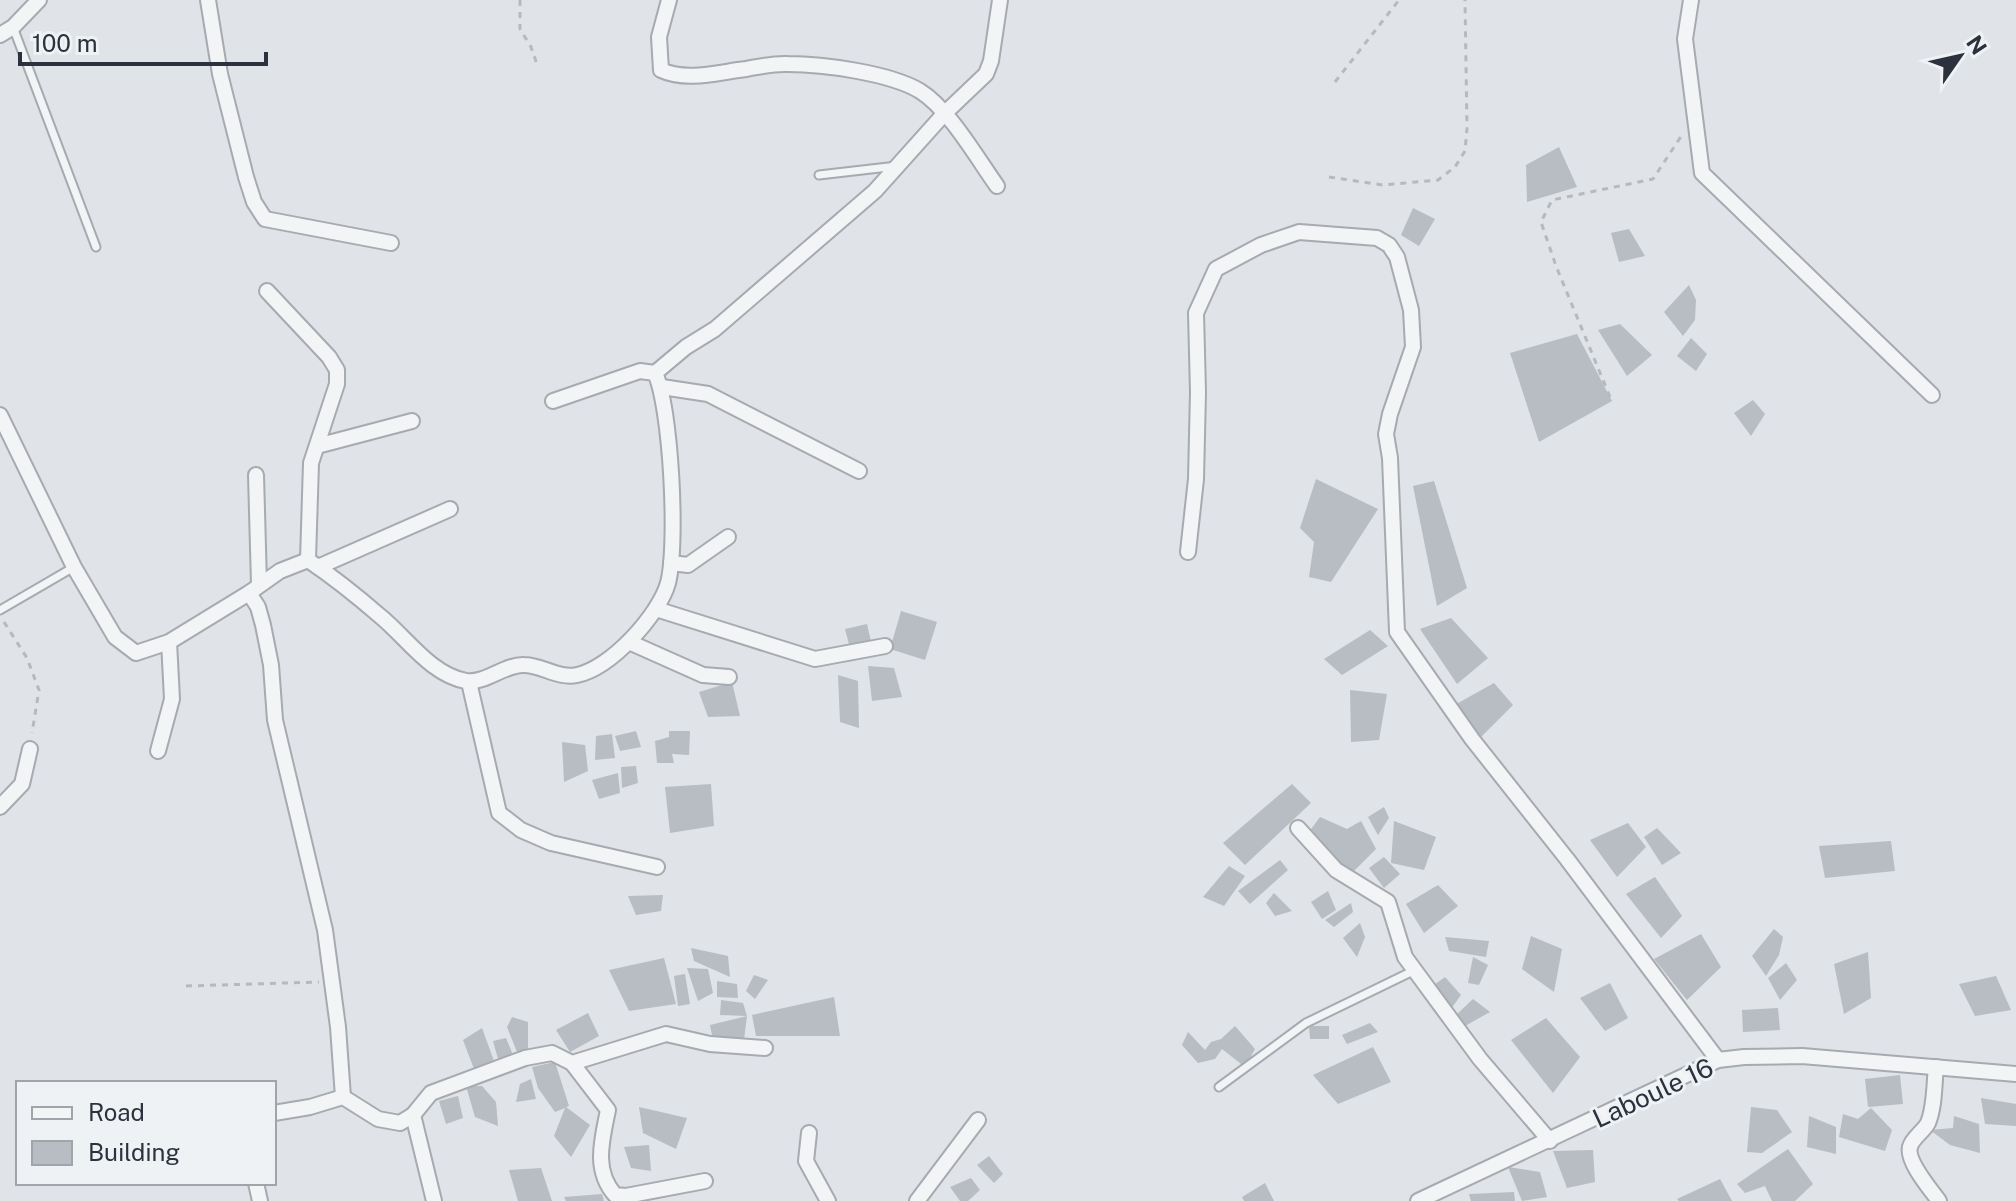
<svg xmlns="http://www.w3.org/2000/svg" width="2016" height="1201" font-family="'Public Sans',sans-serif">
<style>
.building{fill:#b8bdc3}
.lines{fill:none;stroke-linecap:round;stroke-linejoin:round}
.service-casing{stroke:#a6aab1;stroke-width:11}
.minor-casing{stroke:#a6aab1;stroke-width:18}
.path{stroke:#b6babe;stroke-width:3;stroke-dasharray:6 6;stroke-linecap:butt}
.service{stroke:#f2f4f6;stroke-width:7}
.minor{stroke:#f2f4f6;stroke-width:14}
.labels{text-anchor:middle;stroke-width:6;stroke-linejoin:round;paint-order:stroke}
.street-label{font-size:26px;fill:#2b323d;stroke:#eff2f5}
</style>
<rect width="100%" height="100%" fill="#e0e3e7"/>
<g class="building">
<polygon points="1559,147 1577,187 1527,202 1526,165"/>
<polygon points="1413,208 1435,219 1419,246 1401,235"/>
<polygon points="1629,229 1645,256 1619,262 1611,233"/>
<polygon points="1689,285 1696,300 1695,320 1683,336 1664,312"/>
<polygon points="1620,324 1652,355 1627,376 1598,330"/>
<polygon points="1577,334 1612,401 1539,442 1510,353"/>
<polygon points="1691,338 1707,354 1696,371 1677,356"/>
<polygon points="1753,400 1765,414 1751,436 1734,413"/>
<polygon points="1316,479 1378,509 1331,582 1309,577 1314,542 1300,528"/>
<polygon points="1434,481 1467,588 1437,606 1413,486"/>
<polygon points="901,611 937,622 925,660 890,649"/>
<polygon points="1451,618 1488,658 1457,684 1420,629"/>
<polygon points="867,624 872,646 851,652 845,629"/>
<polygon points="1370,630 1388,646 1342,675 1324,659"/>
<polygon points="868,666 894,668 902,697 872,701"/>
<polygon points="838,675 858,681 859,728 840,722"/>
<polygon points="732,682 740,716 708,717 699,692"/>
<polygon points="1494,683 1513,705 1481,737 1451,707"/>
<polygon points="1350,690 1387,694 1379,740 1351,742"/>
<polygon points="636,731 641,747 620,751 615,736"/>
<polygon points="669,731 690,731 689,755 672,754 674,763 657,763 655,741 669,737"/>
<polygon points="612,734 615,758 595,760 596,736"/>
<polygon points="562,742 585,745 588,771 564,782"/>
<polygon points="636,766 638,783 622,788 621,767"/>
<polygon points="618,773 620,793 599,799 592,780"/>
<polygon points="711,784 714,826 670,833 665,787"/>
<polygon points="1292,784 1311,803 1245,865 1223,843"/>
<polygon points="1384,807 1389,818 1378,835 1368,817"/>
<polygon points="1320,817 1347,829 1361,821 1376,849 1346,879 1306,836"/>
<polygon points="1394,821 1436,837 1424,870 1391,863"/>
<polygon points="1628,823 1646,847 1617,877 1590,840"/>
<polygon points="1657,828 1681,853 1662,865 1644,837"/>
<polygon points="1891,841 1895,871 1825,878 1819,846"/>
<polygon points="1384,857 1400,874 1384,888 1369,868"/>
<polygon points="1280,860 1288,870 1250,904 1238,891"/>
<polygon points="1229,866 1245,876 1224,906 1203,897"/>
<polygon points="1655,877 1682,916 1661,938 1626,894"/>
<polygon points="1438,885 1458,906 1424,933 1406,904"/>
<polygon points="1328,891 1336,910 1322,919 1311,902"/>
<polygon points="1274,893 1292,911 1275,916 1266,903"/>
<polygon points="663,895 661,911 636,915 628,896"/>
<polygon points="1351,903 1353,912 1334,927 1325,920"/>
<polygon points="1360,923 1365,937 1357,957 1343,938"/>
<polygon points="1774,929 1783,937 1779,955 1766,976 1752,956"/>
<polygon points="1701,934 1721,967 1687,1000 1654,959"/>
<polygon points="1531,936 1562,949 1554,992 1522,969"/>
<polygon points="1445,937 1489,941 1486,957 1449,951"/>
<polygon points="691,948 728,956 730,977 694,961"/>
<polygon points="1868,952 1871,998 1844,1014 1834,964"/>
<polygon points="1473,957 1488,965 1479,985 1468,983"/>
<polygon points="664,958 676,1004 629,1011 609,970"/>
<polygon points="1786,963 1797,980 1780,1000 1768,978"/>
<polygon points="687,968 708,969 713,993 698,1001"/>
<polygon points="685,974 690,1004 678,1006 674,976"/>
<polygon points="754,975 768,980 755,999 746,991"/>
<polygon points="1996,976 2011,1010 1975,1016 1959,984"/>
<polygon points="1445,977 1461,995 1448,1013 1427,990"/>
<polygon points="717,981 737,984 738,998 717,997"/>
<polygon points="1610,983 1628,1018 1605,1031 1580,998"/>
<polygon points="834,997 840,1036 756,1036 752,1015"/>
<polygon points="1473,999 1490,1012 1465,1026 1453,1018"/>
<polygon points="721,1000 743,1003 747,1016 720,1015"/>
<polygon points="1778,1008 1780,1030 1743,1032 1742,1010"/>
<polygon points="588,1013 599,1036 570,1052 556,1030"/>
<polygon points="747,1016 744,1040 713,1040 710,1025"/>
<polygon points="512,1017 528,1022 528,1048 519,1057 507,1027"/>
<polygon points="1546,1018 1580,1057 1553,1093 1511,1040"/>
<polygon points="1370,1023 1378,1032 1347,1044 1342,1035"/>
<polygon points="1235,1026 1255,1049 1245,1067 1222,1049 1215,1059 1198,1063 1182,1045 1188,1032 1205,1050 1211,1042 1221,1039"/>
<polygon points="1309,1026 1329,1026 1329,1039 1310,1039"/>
<polygon points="482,1028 494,1061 474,1069 463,1040"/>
<polygon points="506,1038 513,1055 498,1059 493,1041"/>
<polygon points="1373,1047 1391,1082 1338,1104 1313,1075"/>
<polygon points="555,1062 569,1106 566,1107 590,1125 571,1157 554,1136 565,1108 555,1112 538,1088 532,1067"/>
<polygon points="1900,1075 1903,1104 1868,1107 1865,1079"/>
<polygon points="531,1079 536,1099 516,1102 520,1084"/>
<polygon points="466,1086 482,1086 496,1102 498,1126 475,1117"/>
<polygon points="458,1096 463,1118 446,1124 439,1101"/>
<polygon points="1981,1098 2016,1104 2016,1126 1985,1124"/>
<polygon points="639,1107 687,1118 676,1149 643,1133"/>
<polygon points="1751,1107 1777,1110 1792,1132 1762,1153 1747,1152"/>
<polygon points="1871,1108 1892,1130 1885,1151 1839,1137 1843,1114 1858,1119"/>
<polygon points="1809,1116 1836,1127 1836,1154 1807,1147"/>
<polygon points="1954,1116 1979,1124 1980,1153 1950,1145 1930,1130 1953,1128"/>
<polygon points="649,1145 651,1171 631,1168 624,1147"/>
<polygon points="1788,1149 1813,1184 1795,1201 1772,1201 1765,1186 1745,1193 1737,1184"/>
<polygon points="1593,1150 1595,1182 1567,1188 1553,1151"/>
<polygon points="989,1156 1003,1174 994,1183 977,1165"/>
<polygon points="1508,1167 1540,1172 1547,1197 1522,1201"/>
<polygon points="541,1168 552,1201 518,1201 509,1170"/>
<polygon points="971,1178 980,1190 968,1201 960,1201 950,1187"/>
<polygon points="1720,1179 1732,1201 1679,1201 1677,1199"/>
<polygon points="1265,1183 1274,1201 1244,1201 1242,1197"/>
<polygon points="1514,1192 1515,1201 1471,1201 1469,1194"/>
<polygon points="602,1194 604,1201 566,1201 564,1197"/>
</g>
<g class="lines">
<g class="service-casing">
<g id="service">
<polyline points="13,27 96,247"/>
<polyline points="819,175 897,166"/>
<polyline points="0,610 74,567"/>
<polyline points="1219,1087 1306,1023 1415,970"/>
</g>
</g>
<g class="minor-casing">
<g id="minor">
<polyline points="208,0 220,74 246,177 254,202 265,219 391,243"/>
<path d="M669 0 659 37 661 70C687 82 719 72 746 69 759 67 774 63 788 64 823 64 890 73 920 91 949 109 977 158 997 186"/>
<polyline points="1691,0 1685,39 1702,173 1932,395"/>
<polyline points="0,35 13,27 39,0"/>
<polyline points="655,373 686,347 715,329 875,191 944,114 986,74 991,61 1000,0"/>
<polyline points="662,387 708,394 859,471"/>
<polyline points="0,415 74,567 115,637 136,653 169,642 249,593 280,571 308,560 311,463 337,384 337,370 329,357 267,291"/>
<polyline points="317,446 412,421"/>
<polyline points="256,475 259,584"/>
<polyline points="1188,552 1196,479 1198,392 1196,313 1216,269 1261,245 1299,232 1377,238 1389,245 1397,257 1411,310 1413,347 1390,414 1386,434 1390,458 1397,632 1472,739 1567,859 1718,1060"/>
<path d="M308 560C333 577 357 596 380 616 406 637 431 675 466 681 485 684 505 664 524 665 542 665 558 679 577 675 611 668 659 615 668 583 678 545 671 407 655 373L640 371 553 401"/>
<polyline points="671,563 688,565 728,537"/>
<polyline points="318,567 450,509"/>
<polyline points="249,593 258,607 263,625 271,665 275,720 325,930 338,1027 343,1097"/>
<polyline points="656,609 815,659 885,646"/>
<polyline points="629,642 703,675 729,677"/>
<polyline points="469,682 499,813 521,830 551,843 657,867"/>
<polyline points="158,751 172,699 169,642"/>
<polyline points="0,807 22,784 30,749"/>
<polyline points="1298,828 1336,870 1388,902 1405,957 1480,1059 1550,1141"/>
<path d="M572 1063 608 1110C602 1140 593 1170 615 1195L626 1196 705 1181"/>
<path d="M1936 1067C1934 1084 1935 1106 1928 1123 1924 1131 1912 1138 1910 1147 1906 1161 1931 1190 1939 1201"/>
<polyline points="274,1113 310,1107 343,1097 378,1119 400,1123 413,1115 431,1093 525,1058 552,1053 572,1063 666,1034 710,1044 765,1048"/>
<polyline points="413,1115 434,1201"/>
<polyline points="809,1133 806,1161 828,1201"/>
<polyline points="256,1183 260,1201"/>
<polyline points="917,1201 978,1120"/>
<polyline points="1418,1201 1718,1060 1744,1057 1802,1056 2016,1074"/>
</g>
</g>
<g class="path">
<polyline points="520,0 520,29 531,47 538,67"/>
<polyline points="1335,82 1399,0"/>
<polyline points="1329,177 1383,185 1438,180 1455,167 1465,151 1467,128 1465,0"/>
<polyline points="1610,397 1556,266 1541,222 1552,200 1653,179 1682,135"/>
<polyline points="4,622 27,658 39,690 32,733"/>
<polyline points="186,986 319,982"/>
</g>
<use href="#service" class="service"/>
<use href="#minor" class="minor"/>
</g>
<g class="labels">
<g class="street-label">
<text transform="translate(1653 1093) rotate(-25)" y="9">Laboule 16</text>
</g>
</g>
<rect x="16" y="1081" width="260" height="104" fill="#eff2f5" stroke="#a1a5ab" stroke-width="2"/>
<rect x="32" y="1107" width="40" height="12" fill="#f2f4f6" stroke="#a1a5ab" stroke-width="2"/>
<text x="88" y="1121" font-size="24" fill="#2b323d">Road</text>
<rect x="32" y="1141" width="40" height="24" fill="#b8bdc3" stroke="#a1a5ab" stroke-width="2"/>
<text x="88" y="1161" font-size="24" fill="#2b323d">Building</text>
<g transform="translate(1960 56) rotate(56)" stroke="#eff2f5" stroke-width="6" paint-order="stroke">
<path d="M0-6L14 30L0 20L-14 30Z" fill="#2b323d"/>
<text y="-12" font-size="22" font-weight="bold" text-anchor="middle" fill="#2b323d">N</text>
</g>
<path d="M20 52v12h246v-12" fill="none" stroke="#2b323d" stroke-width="4"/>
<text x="32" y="52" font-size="24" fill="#2b323d" stroke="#eff2f5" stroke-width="6" paint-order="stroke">100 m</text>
</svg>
